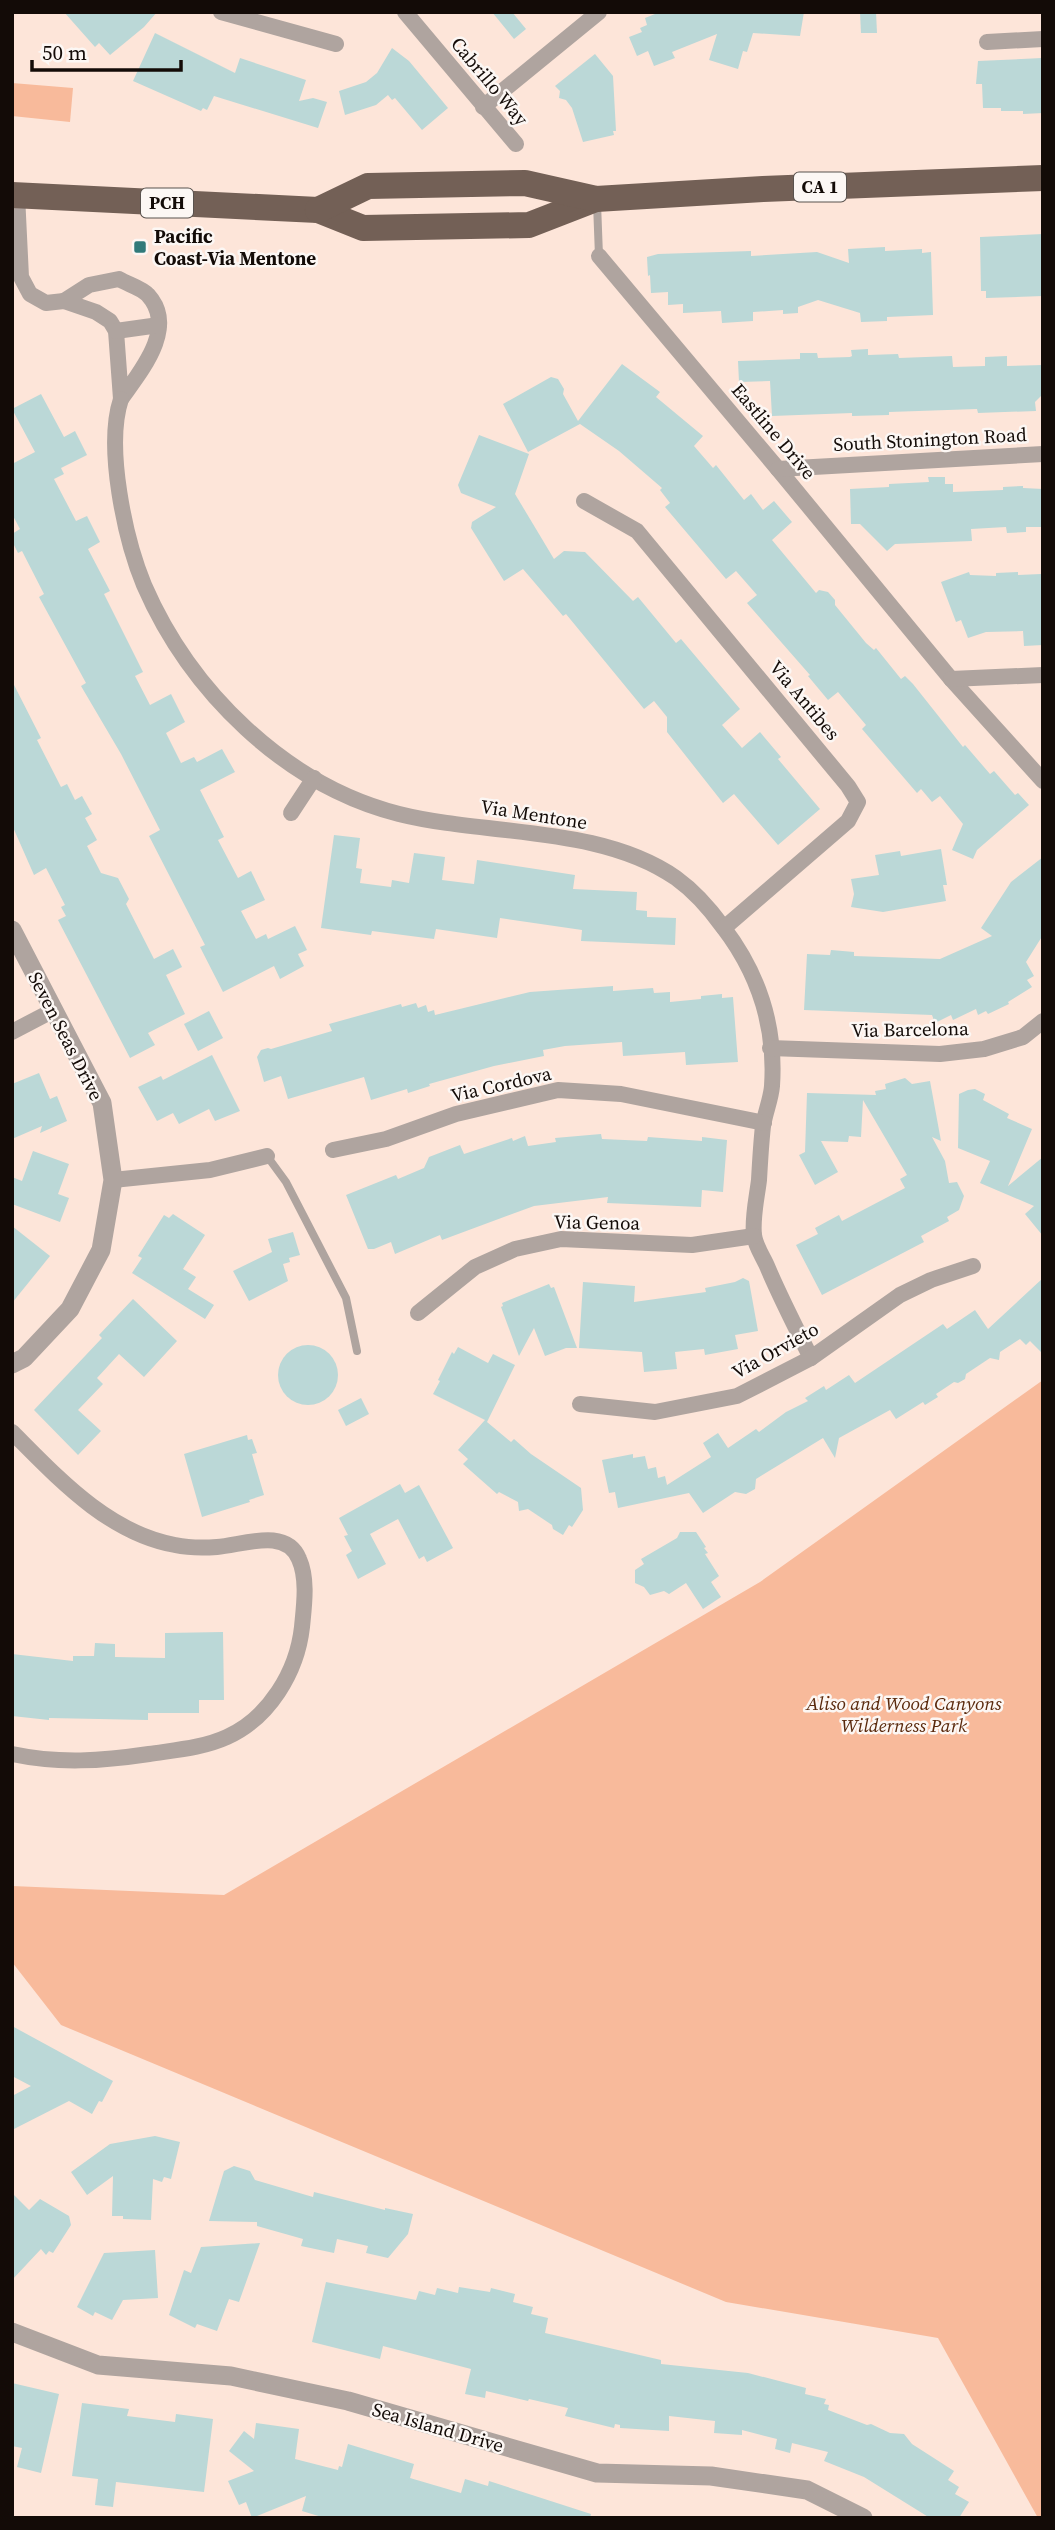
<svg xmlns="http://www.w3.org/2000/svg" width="1055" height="2530" font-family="'Source Serif 4',serif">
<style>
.green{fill:#f8ba9b}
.building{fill:#bbd8d7}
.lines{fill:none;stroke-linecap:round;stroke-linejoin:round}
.service{stroke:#afa49f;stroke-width:8}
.minor{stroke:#afa49f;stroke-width:16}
.tertiary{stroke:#afa49f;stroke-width:19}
.trunk{stroke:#736056;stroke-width:26}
.poi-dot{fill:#317a7a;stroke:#fcf7f4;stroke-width:2.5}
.labels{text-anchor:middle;stroke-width:5;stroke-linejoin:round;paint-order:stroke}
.shield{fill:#fcf7f4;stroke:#59524e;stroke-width:2}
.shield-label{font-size:18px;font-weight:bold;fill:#130b07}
.street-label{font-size:19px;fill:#130b07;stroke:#fcf7f4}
.poi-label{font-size:19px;font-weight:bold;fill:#130b07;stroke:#fcf7f4;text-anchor:start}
.park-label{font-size:19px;font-style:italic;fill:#5a290c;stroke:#fcf7f4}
</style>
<rect width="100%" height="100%" fill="#fde5d9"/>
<g class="green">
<polygon points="12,83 73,88 70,122 12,116"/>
<polygon points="1043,1380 1043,2518 1038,2518 938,2338 726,2302 61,2025 12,1962 12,1886 224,1895 760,1582"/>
</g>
<g class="building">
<polygon points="64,12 157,12 144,27 110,55 99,43 95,47"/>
<polygon points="492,12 512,12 526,29 514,39"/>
<polygon points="660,12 804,12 800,36 753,33 747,52 743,51 738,69 709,60 717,34 672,52 675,58 654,66 648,51 637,56 629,37 642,32 640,28 647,25 645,18"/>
<polygon points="860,12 876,12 877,33 861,33"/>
<polygon points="155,33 235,73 240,58 306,80 299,101 313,98 327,102 318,128 214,96 207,110 203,108 201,111 133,81"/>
<polygon points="392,48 409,61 448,108 422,130 395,98 392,100 388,95 376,105 345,115 339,91 366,82 377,73"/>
<polygon points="595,54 613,76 616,131 613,131 614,135 583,142 572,108 566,100 559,98 560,91 555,86"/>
<polygon points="1042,58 1043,113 1023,114 1023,111 1001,111 1001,108 983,108 982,84 976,84 978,61"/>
<polygon points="1043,234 1043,296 986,298 986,291 981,291 980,237"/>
<polygon points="885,247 885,251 922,249 922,253 931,252 933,315 887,317 887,321 861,322 860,313 818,300 798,307 798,313 783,314 783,310 753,312 753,321 722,323 721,311 683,313 683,304 668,305 668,292 651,293 650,275 648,276 647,257 658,254 751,251 751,256 817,252 849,263 848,249"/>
<polygon points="868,349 868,355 898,354 899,358 952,356 953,367 985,366 985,357 1007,356 1007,366 1043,365 1043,394 1035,402 1036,411 978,413 977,409 889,412 889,415 852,416 852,413 772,416 770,381 739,382 738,361 800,359 800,353 817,353 818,358 850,357 852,356 851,350"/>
<polygon points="622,364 660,392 656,397 703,436 694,446 713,468 716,465 744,500 751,494 763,510 774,501 792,522 772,540 816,593 819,590 828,592 835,600 835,605 866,643 874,650 876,648 901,679 905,676 913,684 963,747 965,745 990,774 994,771 1015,795 1018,793 1029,805 977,850 973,859 952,850 963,824 940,796 932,802 921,789 917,793 862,729 866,725 838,692 828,700 808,676 810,675 747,603 757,595 736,571 726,579 665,507 670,503 660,490 662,488 619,451 580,424 528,452 503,404 551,377 558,379 564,389 563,394 578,421"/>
<polygon points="41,394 64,437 75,431 87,455 61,468 64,474 54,479 76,521 87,516 100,542 88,549 110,591 104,594 143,672 135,676 150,705 171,694 185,722 166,733 181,763 194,757 197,762 222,749 235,772 200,790 224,837 218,840 238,878 251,871 265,900 241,911 256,939 266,934 268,939 295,926 307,950 298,954 304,966 280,979 274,966 223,992 200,947 205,945 149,836 160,830 121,754 81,686 86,683 39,597 44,594 22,551 18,553 12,541 12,534 20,529 12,514 12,464 35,452 12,409"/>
<polygon points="479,435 529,454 515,494 554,559 564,551 585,552 633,601 638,597 676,643 681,639 740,709 722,725 742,748 760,732 781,757 778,759 820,809 778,845 734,794 723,803 667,732 667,717 654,701 644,709 566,614 563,616 523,569 504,581 471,528 472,522 496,507 461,493 458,485"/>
<polygon points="928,477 945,477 945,484 953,484 953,492 1003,490 1003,487 1023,486 1023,488 1043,489 1043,527 1026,527 1026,532 1007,533 1006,527 971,529 972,541 895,544 887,551 860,524 851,524 850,489 889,487 889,484 929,482"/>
<polygon points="969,572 970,575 996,576 996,573 1018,572 1018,575 1041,574 1043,645 1024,646 1023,631 986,632 968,638 961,620 956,622 941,582"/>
<polygon points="12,681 41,738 37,740 61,787 67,784 75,800 82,796 92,814 85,818 97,840 87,846 101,873 118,878 129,899 126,904 154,959 173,949 182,967 166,975 185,1014 148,1033 155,1045 130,1058 58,920 66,916 61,907 65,905 46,868 34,875 12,825"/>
<polygon points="334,835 360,838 356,868 362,869 360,883 391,887 392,880 409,883 414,853 445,857 442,880 474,884 477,860 575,875 573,889 637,892 636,910 647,911 647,917 676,918 675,945 581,941 582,930 500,918 497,938 436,929 434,939 372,931 371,935 321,928"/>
<polygon points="941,849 947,885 943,885 946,901 883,912 851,907 854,894 851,879 879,875 875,855 900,851 901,856"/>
<polygon points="1043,857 1043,935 1026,962 1034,976 1027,980 1032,987 1008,1002 1009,1004 988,1014 986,1011 978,1015 976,1009 953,1020 951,1015 935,1023 932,1015 804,1010 807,954 830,955 831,950 854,952 854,956 940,959 992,936 981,928 1011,882"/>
<polygon points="613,986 613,991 653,988 654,993 670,992 670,1002 701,999 701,996 722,994 722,998 733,997 738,1062 686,1065 685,1052 623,1056 622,1042 565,1046 543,1050 544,1056 494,1066 429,1084 430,1086 408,1093 407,1089 371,1100 364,1077 288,1099 281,1076 264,1082 257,1057 261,1050 268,1048 271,1049 332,1031 329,1024 401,1004 402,1007 416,1003 418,1008 426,1005 428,1012 434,1010 435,1015 530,992"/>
<polygon points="209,1011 223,1038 198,1051 184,1024"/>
<polygon points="212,1055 240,1111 215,1121 209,1109 179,1124 173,1113 157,1121 138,1087 161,1076 163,1080"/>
<polygon points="39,1073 50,1099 57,1096 67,1121 40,1133 42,1126 12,1139 12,1084"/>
<polygon points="905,1078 912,1084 930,1081 941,1141 932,1137 945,1161 949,1183 957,1182 964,1196 959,1210 947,1217 949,1221 921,1236 924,1242 822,1295 796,1245 818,1234 815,1228 839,1215 842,1221 905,1188 900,1179 907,1175 863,1100 861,1137 849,1136 848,1142 821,1141 838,1172 815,1185 799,1155 805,1152 807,1093 876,1095 875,1091 886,1089 885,1084"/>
<polygon points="968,1090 975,1089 985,1094 983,1100 1009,1114 1007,1118 1032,1129 1008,1186 1043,1157 1043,1236 1025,1214 1034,1206 980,1183 990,1161 958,1148 959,1094"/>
<polygon points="601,1134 602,1139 647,1141 648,1137 702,1141 702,1137 727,1140 723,1192 702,1190 701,1207 607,1203 608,1197 534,1206 442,1240 440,1235 395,1254 391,1242 374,1249 368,1249 346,1195 396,1175 398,1179 424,1168 429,1157 460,1145 464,1154 512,1138 513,1141 525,1136 528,1146 556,1142 555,1138"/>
<polygon points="33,1151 69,1164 58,1194 69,1198 60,1222 12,1204 12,1177 22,1181"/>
<polygon points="173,1214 205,1235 183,1269 196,1277 188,1289 214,1305 205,1319 132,1273 142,1258 138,1256 164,1215 169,1218"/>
<polygon points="12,1226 50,1256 12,1303"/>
<polygon points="293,1232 300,1255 289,1258 290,1262 283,1264 288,1281 249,1301 233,1271 272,1252 268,1239"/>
<polygon points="743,1278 749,1281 758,1331 735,1335 738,1349 705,1355 704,1349 675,1352 677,1369 644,1372 642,1352 579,1348 583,1282 635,1286 634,1302 706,1292 705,1288 735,1282"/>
<polygon points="1043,1278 1043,1354 1030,1341 1026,1345 1020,1339 1000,1352 999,1360 990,1358 966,1374 965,1379 958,1383 954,1382 936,1394 938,1397 925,1405 923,1402 896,1419 890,1410 839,1438 835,1458 823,1438 756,1479 755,1489 746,1494 735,1492 703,1513 689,1493 618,1508 615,1492 609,1493 602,1460 633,1454 633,1458 645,1456 648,1469 656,1467 658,1478 665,1476 667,1485 711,1457 703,1443 718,1433 728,1448 756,1429 759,1432 786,1412 808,1401 805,1398 824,1386 826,1390 849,1375 855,1383 943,1324 947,1329 975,1310 988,1329"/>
<polygon points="549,1284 551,1288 554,1287 577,1348 566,1348 545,1356 534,1328 519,1356 501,1307 503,1306 502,1303"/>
<polygon points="133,1299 177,1341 144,1377 119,1354 97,1378 103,1384 78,1410 101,1431 78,1455 34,1410 102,1338 99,1335"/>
<circle cx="308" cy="1375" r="30"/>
<polygon points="458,1347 488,1363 493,1354 515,1365 487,1422 511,1442 514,1439 531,1454 581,1488 583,1510 572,1527 569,1525 563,1535 553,1529 552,1525 528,1509 519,1511 518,1502 499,1492 497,1494 463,1464 468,1459 458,1450 485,1420 433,1394 440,1381 438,1380 452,1352 454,1354"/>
<polygon points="361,1398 369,1414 346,1426 338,1410"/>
<polygon points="247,1435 248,1440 252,1439 257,1453 252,1454 264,1495 249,1500 250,1502 202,1517 184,1454"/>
<polygon points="400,1484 405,1493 419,1485 453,1548 427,1562 424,1556 419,1559 398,1519 370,1534 386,1564 358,1579 346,1555 352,1551 344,1536 348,1535 339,1518"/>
<polygon points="680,1532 696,1532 706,1547 704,1548 708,1553 705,1554 719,1576 711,1582 721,1597 703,1609 686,1583 669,1594 664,1591 650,1595 644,1587 635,1583 635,1570 644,1564 641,1559 677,1538"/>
<polygon points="223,1632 224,1700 199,1700 199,1713 148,1713 148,1720 49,1718 49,1720 12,1716 12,1654 73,1661 73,1656 94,1656 95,1643 115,1644 115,1657 165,1658 165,1633"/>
<polygon points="12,2026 113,2081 102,2102 99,2101 92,2114 69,2101 12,2130 12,2096 31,2086 12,2076"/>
<polygon points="155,2136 180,2142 171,2179 164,2177 162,2182 153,2179 151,2220 123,2219 123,2216 112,2216 113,2176 87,2195 71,2172 110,2144"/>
<polygon points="234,2166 250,2171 255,2180 313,2197 314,2192 385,2210 385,2208 413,2214 408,2234 388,2258 366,2253 368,2246 337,2239 334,2253 301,2246 303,2239 257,2226 257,2222 209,2221 224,2171"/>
<polygon points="12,2193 29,2210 40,2199 69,2216 71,2225 53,2253 49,2251 46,2255 41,2249 12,2280"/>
<polygon points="260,2243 239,2302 229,2299 217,2331 197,2324 195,2328 169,2315 184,2270 191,2273 201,2247"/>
<polygon points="155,2250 158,2298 123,2300 112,2320 95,2312 93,2316 77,2307 104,2253"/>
<polygon points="326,2282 416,2300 419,2291 435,2295 437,2288 458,2293 459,2287 490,2292 491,2288 515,2294 513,2302 533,2307 531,2314 548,2318 545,2333 661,2360 661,2364 748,2373 806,2388 805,2394 826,2399 824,2404 829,2405 828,2410 867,2425 871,2424 890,2433 904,2434 912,2444 954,2471 948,2480 959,2487 955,2494 969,2502 959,2518 930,2518 864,2477 824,2461 828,2452 792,2443 790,2453 775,2449 777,2439 742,2430 742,2435 714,2433 715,2421 669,2416 669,2431 620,2428 620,2425 615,2424 614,2428 565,2416 568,2408 529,2399 528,2401 486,2391 485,2398 465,2394 471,2369 383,2346 380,2359 312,2342"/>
<polygon points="12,2383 59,2394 41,2473 17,2467 22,2448 12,2446"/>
<polygon points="82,2403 129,2409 127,2416 175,2422 176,2414 213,2419 204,2492 116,2482 113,2507 95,2505 98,2479 72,2476"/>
<polygon points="256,2423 299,2429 295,2459 338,2470 339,2466 342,2467 348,2444 414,2464 410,2478 461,2493 465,2479 488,2486 489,2481 591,2514 590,2518 325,2518 302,2511 306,2496 252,2518 246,2502 239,2505 228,2481 254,2471 229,2451 244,2431 254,2439"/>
</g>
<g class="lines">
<g class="service">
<polyline points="597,203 599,256"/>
<polyline points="267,1156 286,1182 346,1298 357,1351"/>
</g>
<g class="minor">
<polyline points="221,12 336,44"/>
<polyline points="405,12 516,144"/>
<polyline points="987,42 1043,39"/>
<polyline points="483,107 599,12"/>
<polyline points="17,195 21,277 30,294 46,303 64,301"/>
<polyline points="599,256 778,469 951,679 1043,781"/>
<path d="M119 279C127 284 142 288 148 295 178 328 140 372 121 399L116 331 110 321 96 312 64 301 89 285Z"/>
<polyline points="116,331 159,325"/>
<path d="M121 399C105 447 125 539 144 585 190 691 285 785 399 814 487 836 600 825 676 878 694 891 710 909 723 927 759 974 776 1027 772 1086 771 1099 765 1113 763 1126 761 1144 760 1162 759 1180 757 1197 752 1218 754 1235 755 1245 763 1257 767 1266 780 1297 796 1328 811 1358"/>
<polyline points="778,469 1043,454"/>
<polyline points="584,501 637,531 848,786 858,802 848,821 724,928"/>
<polyline points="951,679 1043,675"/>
<polyline points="291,813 314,778"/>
<polyline points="12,1032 54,1010"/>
<polyline points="770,1048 940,1054 984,1049 1023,1037 1043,1021"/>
<polyline points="333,1150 386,1139 456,1114 558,1090 621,1094 764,1123"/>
<polyline points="113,1180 210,1170 267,1156"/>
<polyline points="418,1313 475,1267 515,1249 561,1239 692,1245 754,1236"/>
<polyline points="580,1404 655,1412 737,1396 811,1358 900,1295 931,1280 973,1266"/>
<path d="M12 1432C58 1478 108 1533 175 1545 189 1548 204 1548 217 1547 243 1545 286 1527 299 1559 308 1579 304 1606 302 1627 297 1672 269 1718 227 1737 203 1748 175 1750 149 1754 102 1761 59 1764 12 1754"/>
</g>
<g class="tertiary">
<polyline points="12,930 102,1103 113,1180 101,1250 70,1309 24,1358 12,1364"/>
<polyline points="12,2332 98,2365 231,2376 348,2401 597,2473 711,2476 807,2490 863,2518"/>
</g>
<g class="trunk">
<polyline points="12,195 318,210 363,228 529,225 596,199"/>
<polyline points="318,210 368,186 525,183 596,199 763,189 1043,178"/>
</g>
</g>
<rect class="poi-dot" x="133" y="240" width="14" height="14" rx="3.5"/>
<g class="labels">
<g class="shield">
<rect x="794" y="172.5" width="52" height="29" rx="5"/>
<rect x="141" y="188.5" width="52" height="29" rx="5"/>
</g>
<g class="shield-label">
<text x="820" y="193">CA 1</text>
<text x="167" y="209">PCH</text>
</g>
<g class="street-label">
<text transform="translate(490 81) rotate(50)" y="7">Cabrillo Way</text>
<text transform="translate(774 431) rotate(50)" y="7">Eastline Drive</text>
<text transform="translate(930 439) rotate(-3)" y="7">South Stonington Road</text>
<text transform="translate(805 700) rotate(50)" y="7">Via Antibes</text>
<text transform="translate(534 814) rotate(9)" y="7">Via Mentone</text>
<text transform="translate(910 1029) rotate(-1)" y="7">Via Barcelona</text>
<text transform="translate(66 1036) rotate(63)" y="7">Seven Seas Drive</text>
<text transform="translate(501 1084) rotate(-13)" y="7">Via Cordova</text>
<text transform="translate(597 1222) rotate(1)" y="7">Via Genoa</text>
<text transform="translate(775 1350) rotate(-29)" y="7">Via Orvieto</text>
<text transform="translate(438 2427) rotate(16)" y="7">Sea Island Drive</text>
</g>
<g class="poi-label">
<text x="154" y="243">Pacific<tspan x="154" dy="22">Coast-Via Mentone</tspan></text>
</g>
<g class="park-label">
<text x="904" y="1710">Aliso and Wood Canyons<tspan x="904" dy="22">Wilderness Park</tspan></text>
</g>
</g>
<rect width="1055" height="2530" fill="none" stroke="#130b07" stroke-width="28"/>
<path d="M32 60v10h149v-10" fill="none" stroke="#130b07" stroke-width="3.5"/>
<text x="42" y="60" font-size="21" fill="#130b07" stroke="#fcf7f4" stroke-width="5" paint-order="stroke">50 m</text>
</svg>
